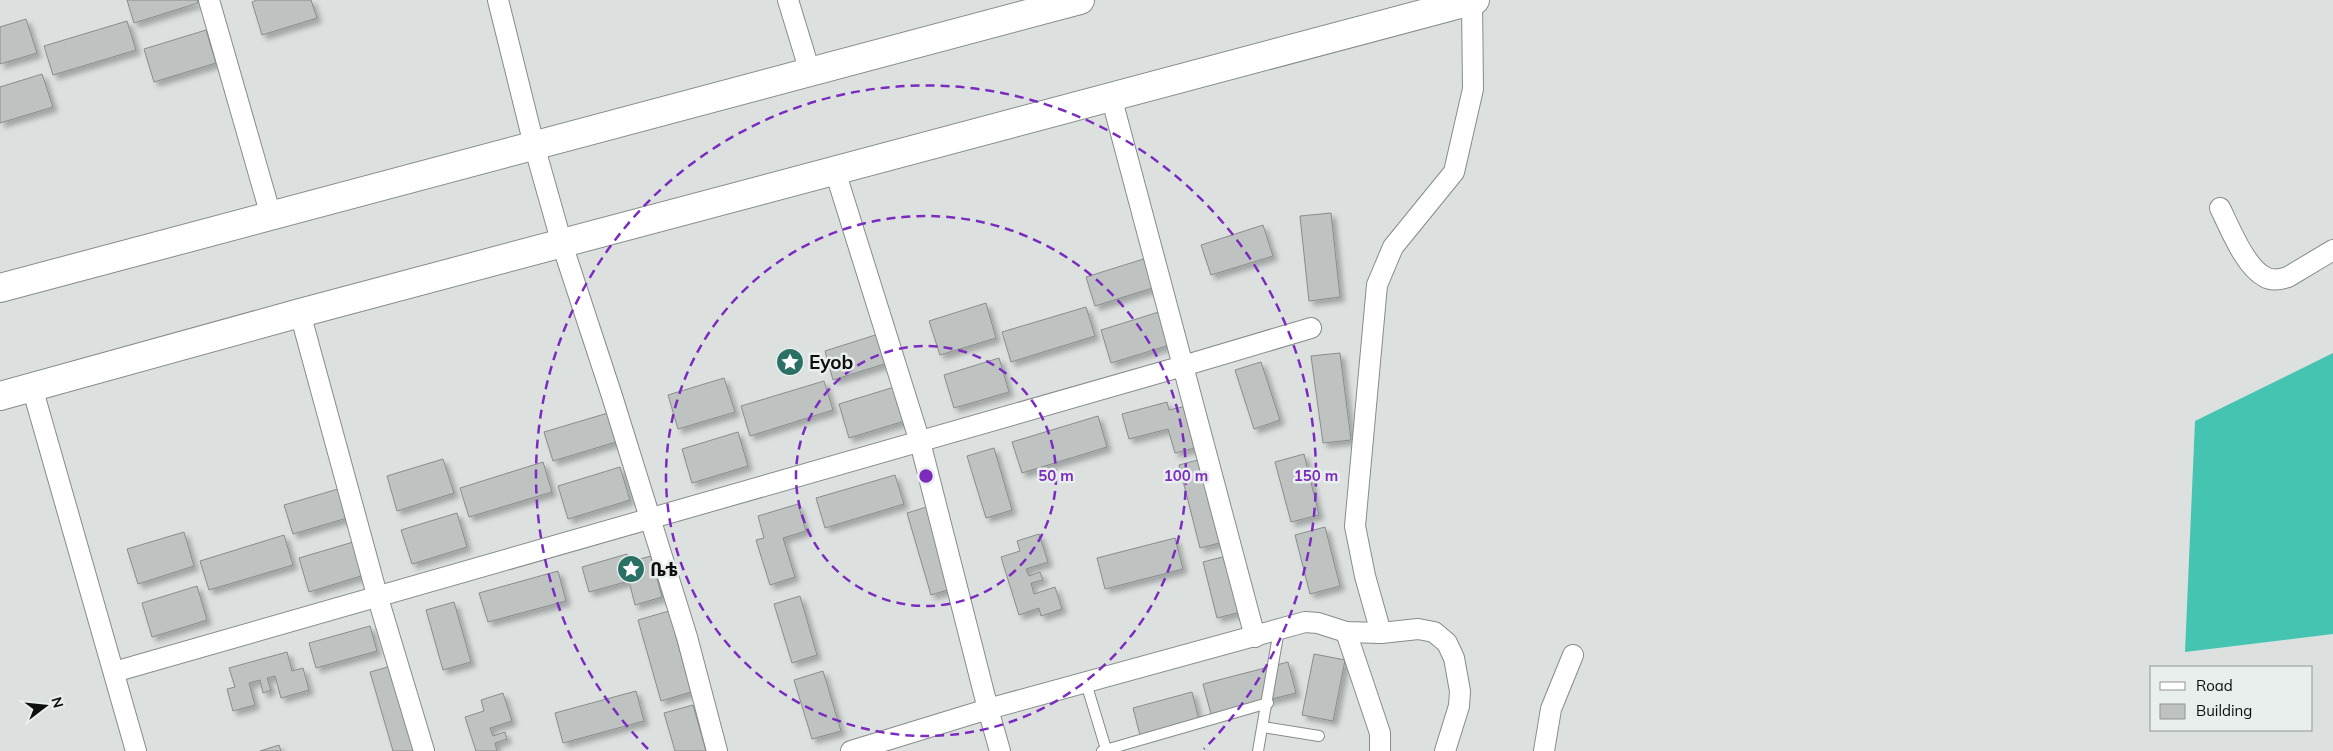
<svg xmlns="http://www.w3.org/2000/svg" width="2333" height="751" font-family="Mulish,'Noto Sans Ethiopic',sans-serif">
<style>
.forest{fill:#45c5b1}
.building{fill:#bec3c2;stroke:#888d8c;filter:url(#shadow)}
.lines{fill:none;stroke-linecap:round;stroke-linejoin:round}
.lane-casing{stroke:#878c8a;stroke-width:12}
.street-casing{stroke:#878c8a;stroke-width:22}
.highway-casing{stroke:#878c8a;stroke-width:30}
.lane{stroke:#fff;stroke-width:10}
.street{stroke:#fff;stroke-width:20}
.highway{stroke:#fff;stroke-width:28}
.ring{fill:none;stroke:#7b2cbf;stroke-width:2.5;stroke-dasharray:9 6}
.labels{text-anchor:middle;stroke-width:5;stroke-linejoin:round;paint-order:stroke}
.poi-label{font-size:19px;font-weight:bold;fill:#0d0f0f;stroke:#e9efed;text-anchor:start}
.centre{fill:#7b2cbf;stroke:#e9efed;stroke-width:2.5}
.ring-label{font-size:15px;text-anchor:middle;font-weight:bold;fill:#7b2cbf;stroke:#e9efed;stroke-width:5;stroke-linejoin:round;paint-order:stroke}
</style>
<defs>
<filter id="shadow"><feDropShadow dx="4.5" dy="4.5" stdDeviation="2.5" flood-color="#0004"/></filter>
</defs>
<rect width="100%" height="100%" fill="#dce1e0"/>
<polygon class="forest" points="2333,353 2333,634 2185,652 2195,421"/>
<g class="building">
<polygon points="127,0 197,0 198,3 134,23"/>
<polygon points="257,0 311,0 317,18 262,35 252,2"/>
<polygon points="26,19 37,53 0,64 0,27"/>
<polygon points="127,21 136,50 53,75 44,46"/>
<polygon points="206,30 216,63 154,82 144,49"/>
<polygon points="42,74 53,107 0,123 0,87"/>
<polygon points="1331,213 1340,297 1309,301 1300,216"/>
<polygon points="1263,225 1273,256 1211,275 1201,245"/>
<polygon points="1150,257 1159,286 1095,306 1086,277"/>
<polygon points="986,303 996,338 940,355 929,321"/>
<polygon points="1086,307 1095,336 1011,362 1002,332"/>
<polygon points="1162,311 1173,344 1111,363 1101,330"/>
<polygon points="888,331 897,360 833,380 825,351"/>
<polygon points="1340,353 1351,440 1323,443 1311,356"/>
<polygon points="999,358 1009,392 954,408 944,375"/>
<polygon points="1261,362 1280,420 1254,429 1235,370"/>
<polygon points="724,378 735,412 678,429 668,395"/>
<polygon points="824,381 833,410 750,436 741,406"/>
<polygon points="901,385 911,419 849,438 839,404"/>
<polygon points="1167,402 1169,410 1191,405 1202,446 1175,453 1168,429 1129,439 1122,414"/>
<polygon points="608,413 616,442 553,461 544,432"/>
<polygon points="1098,416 1107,447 1022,473 1012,442"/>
<polygon points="738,432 748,466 692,483 682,449"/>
<polygon points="994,448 1012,510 986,518 967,456"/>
<polygon points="1304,454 1319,515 1291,522 1275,462"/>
<polygon points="1205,458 1227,541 1200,548 1179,465"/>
<polygon points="443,459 454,493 397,511 387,476"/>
<polygon points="543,462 552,492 469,517 460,488"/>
<polygon points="620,467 630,500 568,519 558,486"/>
<polygon points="895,475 904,504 825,528 816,498"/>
<polygon points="348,486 357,515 293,534 284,505"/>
<polygon points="798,504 806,531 783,538 795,577 770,585 756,540 764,538 758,516"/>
<polygon points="930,506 954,588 931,595 907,513"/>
<polygon points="457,513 467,547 412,564 401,530"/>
<polygon points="1325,527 1340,586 1310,594 1295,535"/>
<polygon points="184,532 194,566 138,584 127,549"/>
<polygon points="1039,534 1048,562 1026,569 1029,576 1040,572 1043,580 1031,583 1034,594 1055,587 1062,609 1041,616 1039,608 1019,615 1001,557 1020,551 1017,541"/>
<polygon points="284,535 293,565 209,590 200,561"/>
<polygon points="1175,538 1183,569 1105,589 1097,558"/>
<polygon points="360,540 371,573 309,592 299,558"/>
<polygon points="627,554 629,562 651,556 662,597 635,605 629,581 589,592 582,567"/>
<polygon points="1230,555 1245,611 1217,618 1203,562"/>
<polygon points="558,571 566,601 488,622 479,593"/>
<polygon points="197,586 207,620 152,637 142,603"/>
<polygon points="800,596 817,655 792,663 774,604"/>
<polygon points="454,602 471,662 443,670 426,610"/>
<polygon points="669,611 691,692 661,701 638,620"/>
<polygon points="370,626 377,651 316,668 309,643"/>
<polygon points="287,652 292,671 303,668 309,690 281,698 275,676 267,678 271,690 263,693 260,680 249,683 255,705 233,711 227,689 235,687 229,668"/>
<polygon points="1314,654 1345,660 1333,721 1302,715"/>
<polygon points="1288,662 1296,693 1211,714 1203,684"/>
<polygon points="395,665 415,751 393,751 370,672"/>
<polygon points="823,671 841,731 812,739 794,680"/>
<polygon points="636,691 644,721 563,743 555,713"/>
<polygon points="1192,692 1199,720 1140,735 1133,708"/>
<polygon points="503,693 512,721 490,728 493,736 505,732 507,739 495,743 497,751 476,751 465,717 484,711 481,700"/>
<polygon points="693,705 706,751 675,751 664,713"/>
<polygon points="279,745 281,751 260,751"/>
</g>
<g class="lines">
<g class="lane-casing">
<g id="lane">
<polyline points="1086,683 1106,749"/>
<polyline points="1263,727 1319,736"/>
<polyline points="1102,751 1268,703"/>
<polyline points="1258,751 1279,630"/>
</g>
</g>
<g class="street-casing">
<g id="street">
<polyline points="209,0 271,216"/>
<polyline points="498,0 534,145 562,244 612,396 687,637 717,751"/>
<polyline points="788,0 810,72"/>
<polyline points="835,171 920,442 988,709 1305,622 1318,623 1346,632 1381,633 1418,629 1434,632 1447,643 1454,658 1460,691 1459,706 1445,751"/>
<path d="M2220 208C2230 228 2245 267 2265 277 2272 281 2282 279 2288 277L2333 250"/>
<polyline points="300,313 377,595 424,751"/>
<polyline points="32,387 136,751"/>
<polyline points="1346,632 1380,733 1380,751"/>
<polyline points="1381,633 1365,576 1355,526 1377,285 1393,247 1454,172 1473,89 1472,1"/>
<polyline points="1255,637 1183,366 1311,328"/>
<polyline points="114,672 1183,366 1111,96"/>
<polyline points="851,751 988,709 1000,751"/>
<polyline points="1544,751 1551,709 1573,655"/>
</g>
</g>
<g class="highway-casing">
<g id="highway">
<polyline points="0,288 1080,0"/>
<polyline points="0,396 300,313 1475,0"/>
</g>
</g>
<use href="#lane" class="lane"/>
<use href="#street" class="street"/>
<use href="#highway" class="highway"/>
</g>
<g class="ring">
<circle cx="926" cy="476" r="130"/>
<circle cx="926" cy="476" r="260"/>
<path d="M648 749A390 390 0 1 1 1204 749"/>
</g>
<defs>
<g id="sight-disc" transform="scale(1.4375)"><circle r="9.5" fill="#2a7065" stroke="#e9efed"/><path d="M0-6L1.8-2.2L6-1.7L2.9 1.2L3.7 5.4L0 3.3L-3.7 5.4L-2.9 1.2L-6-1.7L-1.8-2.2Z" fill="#fff"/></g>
</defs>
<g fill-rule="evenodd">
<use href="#sight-disc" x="790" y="362"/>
<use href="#sight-disc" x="631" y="569"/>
</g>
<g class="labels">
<g class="poi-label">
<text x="809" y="369">Eyob</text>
<text x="650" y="576">ቤቴ</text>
</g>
</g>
<circle cx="926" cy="476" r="8" class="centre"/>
<g class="ring-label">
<text x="1056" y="481">50 m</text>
<text x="1186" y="481">100 m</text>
<text x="1316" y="481">150 m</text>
</g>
<rect x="2150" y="666" width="162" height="65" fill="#e9efed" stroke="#919594"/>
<rect x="2160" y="682" width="25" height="8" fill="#ffffff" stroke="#919594"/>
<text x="2196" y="691" font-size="15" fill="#0d0f0f">Road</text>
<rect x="2160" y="704" width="25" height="15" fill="#bec3c2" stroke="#919594"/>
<text x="2196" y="716" font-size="15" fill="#0d0f0f">Building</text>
<g transform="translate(45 706) rotate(74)" stroke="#e9efed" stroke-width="4" paint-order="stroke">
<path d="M0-4L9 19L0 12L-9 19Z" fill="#0d0f0f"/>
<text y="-8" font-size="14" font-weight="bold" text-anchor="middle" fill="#0d0f0f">N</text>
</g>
</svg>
